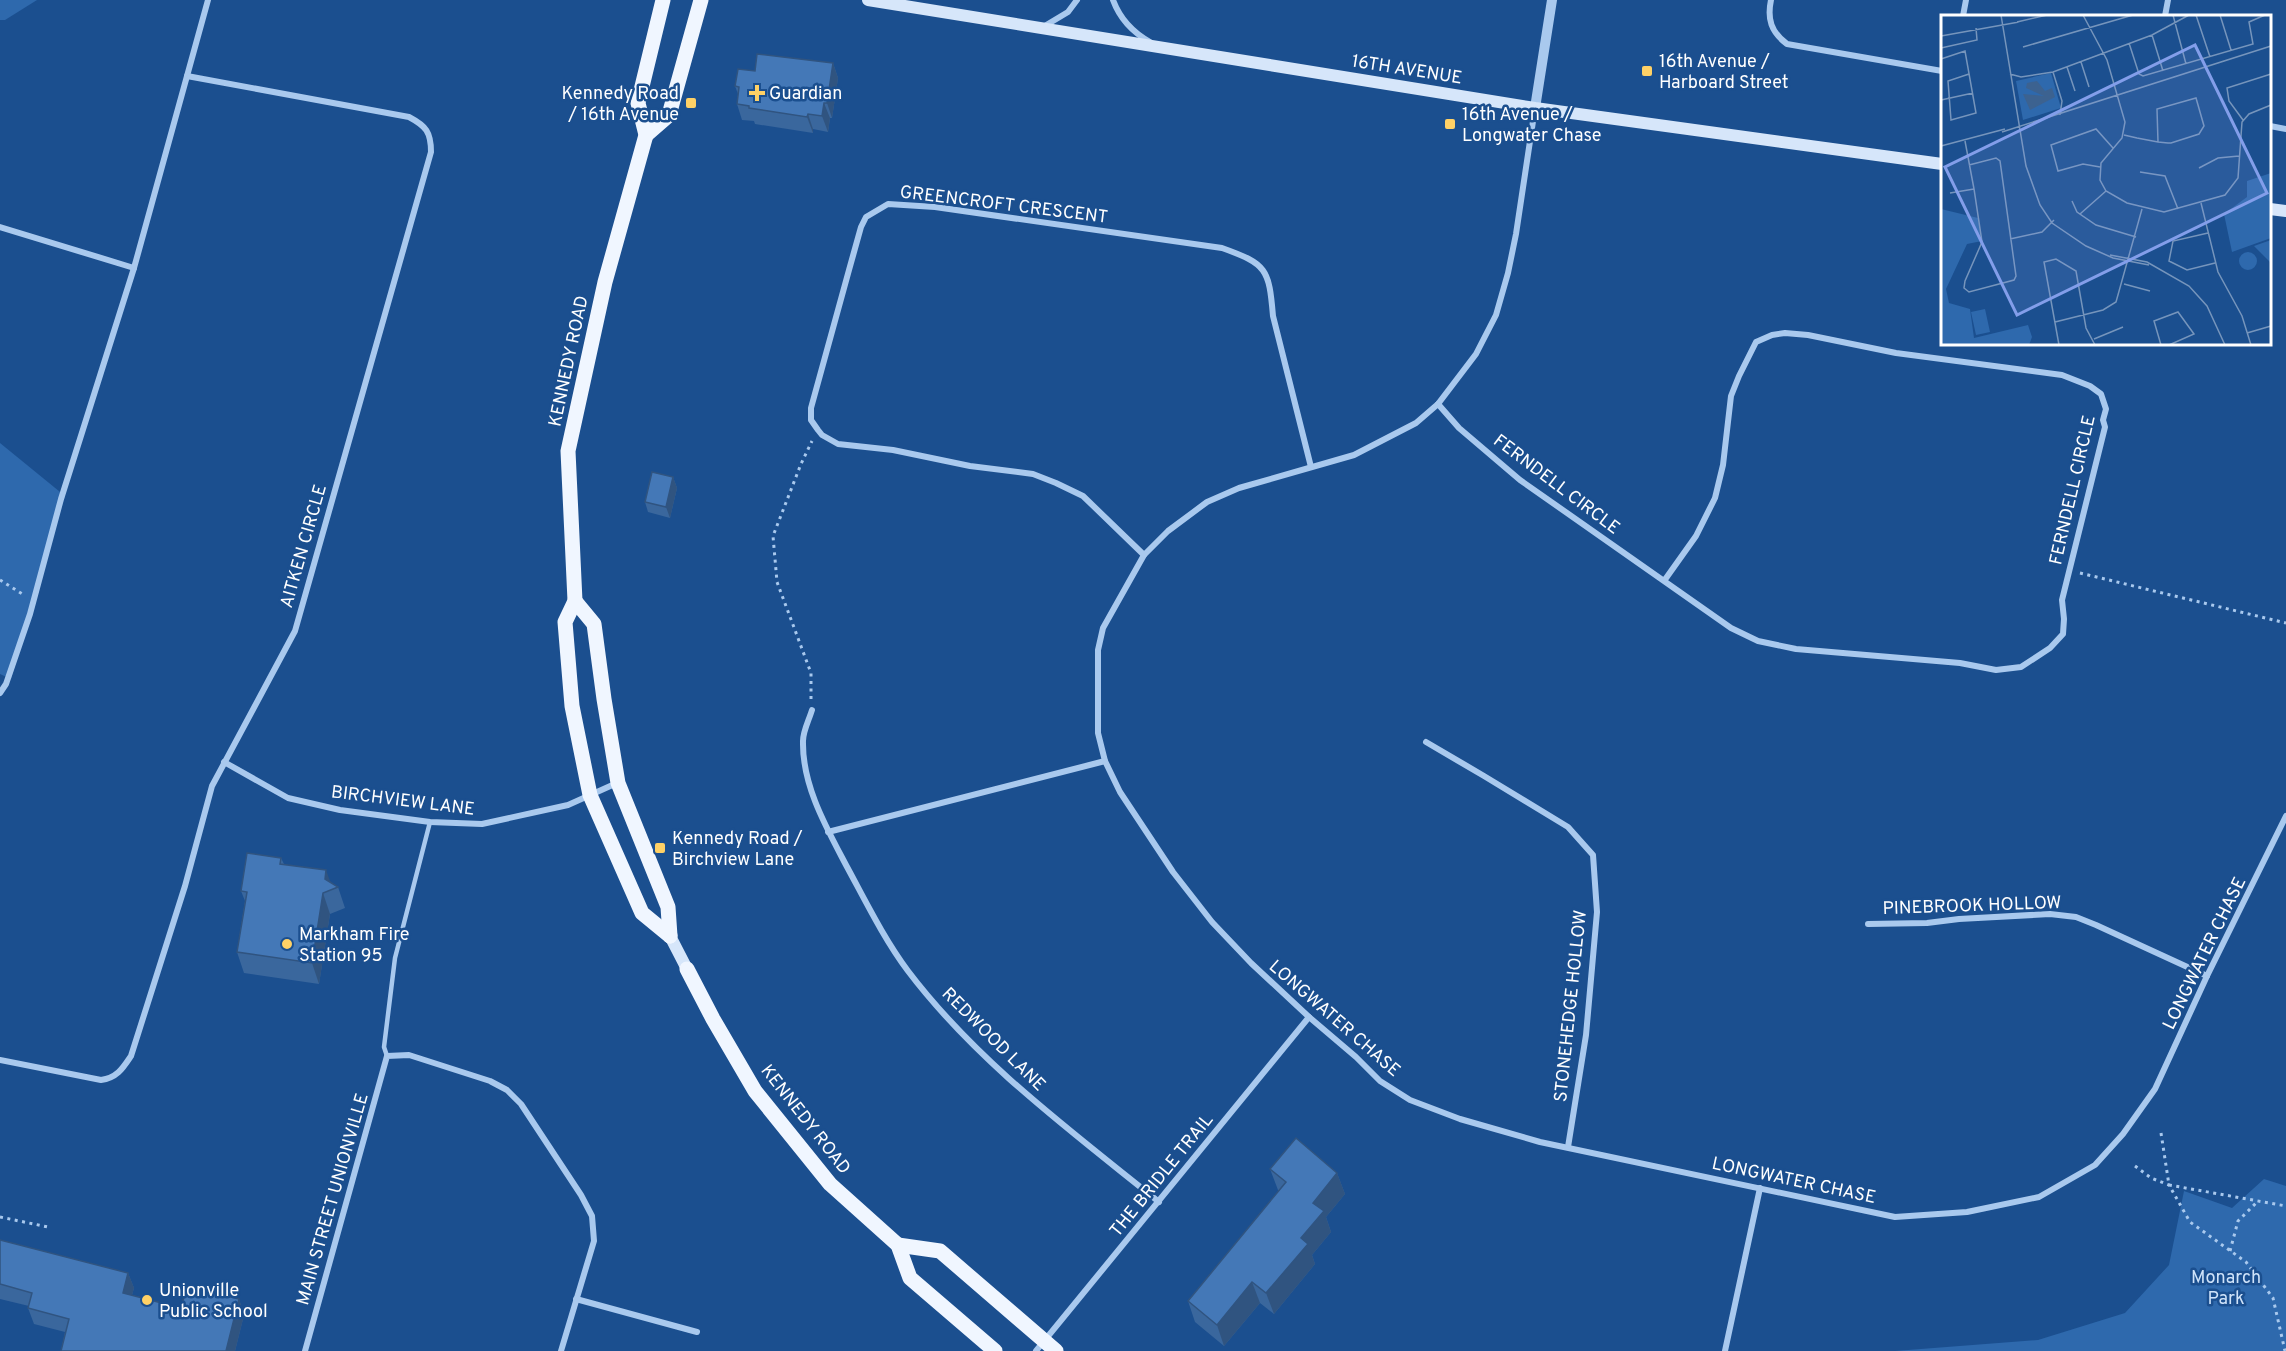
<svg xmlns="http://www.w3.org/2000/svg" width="2286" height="1351" font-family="Overpass,sans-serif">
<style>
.green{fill:#2e69ad}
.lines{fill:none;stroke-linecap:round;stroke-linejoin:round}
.path{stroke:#a9c9ee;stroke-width:3;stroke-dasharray:3 4.5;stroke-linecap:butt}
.service{stroke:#a9c9ee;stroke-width:4.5}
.minor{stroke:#a9c9ee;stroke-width:6}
.tertiary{stroke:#a9c9ee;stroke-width:10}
.secondary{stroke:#d6e6fa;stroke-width:12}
.primary{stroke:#f0f6ff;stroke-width:15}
.wall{fill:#3a679d}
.shaded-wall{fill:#305480}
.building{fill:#4478b7;stroke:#305480;stroke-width:1.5}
.poi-dot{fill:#ffd166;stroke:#1b4f8f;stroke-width:2}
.labels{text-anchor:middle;stroke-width:5;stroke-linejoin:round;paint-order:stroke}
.poi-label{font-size:18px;fill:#fff;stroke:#1b4f8f;text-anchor:start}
.street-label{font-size:18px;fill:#fff;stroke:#1b4f8f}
.park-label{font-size:18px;fill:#cfe3fa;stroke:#1b4f8f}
.inset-road{fill:none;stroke:#7695bc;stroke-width:1.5}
.view{fill:#839eea;fill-opacity:0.15;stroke:#839eea;stroke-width:3}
.inset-edge{fill:none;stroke:#fff;stroke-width:3}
</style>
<rect width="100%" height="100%" fill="#1b4f8f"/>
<g class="green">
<polygon points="0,0 37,0 5,20 0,20"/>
<polygon points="0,443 65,496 11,679 0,674"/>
<polygon points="2264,1179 2286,1186 2286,1351 1895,1351 2038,1340 2125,1313 2169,1265 2184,1191 2232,1208"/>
</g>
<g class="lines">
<g class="path">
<polyline points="2080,573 2286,623"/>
<polyline points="0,580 24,595"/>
<polyline points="811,699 811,673 777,582 773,536 801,464 812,441"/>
<polyline points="2161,1133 2169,1185 2286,1206"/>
<polyline points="2135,1166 2151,1178 2169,1185 2190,1222 2246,1262 2273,1298 2285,1351"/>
<polyline points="0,1217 48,1227"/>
<polyline points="2230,1251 2238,1221 2257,1202"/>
</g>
<polyline class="service" points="387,1056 384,1047 395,958 430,822"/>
<g class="minor">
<path d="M1113 0C1120 19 1132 32 1150 42"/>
<path d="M1771 0C1767 19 1771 32 1787 44L1942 71"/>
<polyline points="1963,16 1966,0"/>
<polyline points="2165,16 2168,0"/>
<polyline points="1043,27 1068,12 1077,0"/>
<polyline points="1535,108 1516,234 1508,273 1496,315 1476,354 1438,404 1416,423 1354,455 1239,488 1207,502 1168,531 1144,555 1103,628 1098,650 1098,733 1105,761 1120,792 1173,872 1212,922 1251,963 1309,1017 1356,1057 1380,1081 1410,1100 1460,1119 1540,1142 1895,1217 1967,1212 2039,1197 2095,1165 2123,1134 2155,1089 2207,976 2286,816"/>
<polyline points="2270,126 2286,129"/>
<polyline points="0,227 134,268"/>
<polyline points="1438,404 1459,428 1520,480 1731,628 1758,641 1796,649 1960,663 1996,670 2021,667 2050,648 2063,634 2064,619 2062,600 2105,427 2103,420 2106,409 2101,394 2090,386 2062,375 1896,353 1808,335 1785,333 1772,335 1756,342 1739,376 1731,396 1723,465 1715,498 1696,536 1664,581"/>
<path d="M1144 555 1083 496 1056 483 1033 474 970 466 893 450 838 444 822 435 818 430 811 420V408L849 270 861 227 866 217 888 204 935 207 1222 248C1267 264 1269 269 1273 316L1311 467"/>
<polyline points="0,693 6,684 30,614 61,499 134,268 208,0"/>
<path d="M812 710C809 720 803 731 803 741 802 785 826 827 846 865 865 900 884 939 908 971 977 1062 1071 1131 1159 1202"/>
<polyline points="1426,742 1484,776 1568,827 1593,855 1597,912 1586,1035 1568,1147"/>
<polyline points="224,762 288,798 340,810 430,822 482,824 568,805 617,783"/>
<polyline points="828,832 1105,761"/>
<polyline points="1868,924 1927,923 1959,919 2050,914 2076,917 2096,925 2207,976"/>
<path d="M0 1060 101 1080C117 1078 123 1068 131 1056L185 886 212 786 295 631 431 152C431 132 426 126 409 117L187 76"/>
<polyline points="576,1299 697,1332"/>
<polyline points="305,1351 387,1056 409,1055 490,1081 507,1090 521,1104 581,1195 592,1216 594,1241 561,1351"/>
<polyline points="1036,1351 1309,1017"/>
<polyline points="1725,1351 1760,1188"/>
</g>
<polyline class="tertiary" points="1535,108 1552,0"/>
<g class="secondary">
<polyline points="868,0 1535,108 1942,164"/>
<polyline points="2270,209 2286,211"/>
<polyline points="670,936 687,969"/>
</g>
<g class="primary">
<polyline points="663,0 638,103 646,135 605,282 568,451 575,601 565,622 572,706 590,795 642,913 670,936"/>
<polyline points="646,135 669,115 701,0"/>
<polyline points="575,601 594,624 604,699 618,783 668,907 670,936"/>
<polyline points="687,969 713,1019 755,1091 830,1184 898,1245 910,1278 995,1351"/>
<polyline points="898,1245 940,1251 1056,1351"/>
</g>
</g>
<g class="wall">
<polygon points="833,63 838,78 832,118 830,118 828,132 813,129 813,133 755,124 754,121 742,120 737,104 738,94 735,86"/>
<polygon points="673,477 677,488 670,518 648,512 645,502"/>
<polygon points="281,858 284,864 331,883 338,887 345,908 330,914 319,984 244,973 237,952 245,901 241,891"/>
<polygon points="1270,1169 1337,1173 1345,1194 1326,1217 1331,1232 1312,1255 1315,1264 1274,1314 1260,1303 1224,1346 1195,1322 1188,1301 1279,1191 1278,1190"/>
<polygon points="0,1240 128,1273 134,1288 132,1295 181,1308 239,1299 244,1315 235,1351 61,1351 65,1332 34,1324 28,1308 29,1306 0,1299"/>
</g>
<g class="shaded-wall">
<polygon points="833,63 838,78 832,118 827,103"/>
<polygon points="824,103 830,118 828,132 822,116"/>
<polygon points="808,114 813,129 813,133 807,117"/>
<polygon points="673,477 677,488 670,518 666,507"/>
<polygon points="326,870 333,889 325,879"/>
<polygon points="323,893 330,914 319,984 312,963"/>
<polygon points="1337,1173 1345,1194 1326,1217 1331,1232 1312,1255 1315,1264 1274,1314 1266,1293 1301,1238 1313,1203"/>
<polygon points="128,1273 134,1288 128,1309 123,1293"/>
<polygon points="1252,1282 1260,1303 1224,1346 1217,1325"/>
<polygon points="239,1299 244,1315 235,1351 226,1351"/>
</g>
<g class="building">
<polygon points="757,54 833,63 827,103 824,103 822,116 808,114 807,117 749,108 749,106 737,104 739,87 735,86 738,69 755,71"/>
<polygon points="652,472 673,477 666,507 645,502"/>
<polygon points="247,853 281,858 280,864 326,870 325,879 338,887 323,893 312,963 237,952 247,892 241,891"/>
<polygon points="1296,1138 1337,1173 1313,1203 1324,1211 1301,1238 1308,1244 1266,1293 1252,1282 1217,1325 1188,1301 1286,1182 1270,1169"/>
<polygon points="0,1240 128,1273 123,1293 181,1308 187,1286 239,1299 226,1351 61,1351 69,1319 28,1308 32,1293 0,1284"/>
</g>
<g class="poi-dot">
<rect x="1641" y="65" width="12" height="12" rx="3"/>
<path d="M754 84h6v6h6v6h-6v6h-6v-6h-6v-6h6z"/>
<rect x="685" y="97" width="12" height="12" rx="3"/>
<rect x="1444" y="118" width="12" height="12" rx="3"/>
<rect x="654" y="842" width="12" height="12" rx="3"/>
<circle cx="287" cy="944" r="6"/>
<circle cx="147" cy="1300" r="6"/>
</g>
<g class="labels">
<g class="poi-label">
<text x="1659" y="67">16th Avenue /<tspan x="1659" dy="21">Harboard Street</tspan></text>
<text x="679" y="99" text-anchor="end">Kennedy Road<tspan x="679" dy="21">/ 16th Avenue</tspan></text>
<text x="769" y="99">Guardian</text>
<text x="1462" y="120">16th Avenue /<tspan x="1462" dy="21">Longwater Chase</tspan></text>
<text x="672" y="844">Kennedy Road /<tspan x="672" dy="21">Birchview Lane</tspan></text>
<text x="299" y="940">Markham Fire<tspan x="299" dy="21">Station 95</tspan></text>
<text x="159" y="1296">Unionville<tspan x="159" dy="21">Public School</tspan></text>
</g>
<g class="street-label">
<text transform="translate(1407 69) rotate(9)" y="6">16TH AVENUE</text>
<text transform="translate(1004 204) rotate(7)" y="6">GREENCROFT CRESCENT</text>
<text transform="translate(568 361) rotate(-78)" y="6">KENNEDY ROAD</text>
<text transform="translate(1557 484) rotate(37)" y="6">FERNDELL CIRCLE</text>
<text transform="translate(2072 490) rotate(-77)" y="6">FERNDELL CIRCLE</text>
<text transform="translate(303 546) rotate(-74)" y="6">AITKEN CIRCLE</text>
<text transform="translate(403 800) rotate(7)" y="6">BIRCHVIEW LANE</text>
<text transform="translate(1972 905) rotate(-2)" y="6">PINEBROOK HOLLOW</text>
<text transform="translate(2204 953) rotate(-64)" y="6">LONGWATER CHASE</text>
<text transform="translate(1570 1006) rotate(-84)" y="6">STONEHEDGE HOLLOW</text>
<text transform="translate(1335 1018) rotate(41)" y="6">LONGWATER CHASE</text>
<text transform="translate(994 1039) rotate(45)" y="6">REDWOOD LANE</text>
<text transform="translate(806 1119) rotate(52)" y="6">KENNEDY ROAD</text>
<text transform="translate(1161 1175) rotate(-51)" y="6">THE BRIDLE TRAIL</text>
<text transform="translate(1794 1180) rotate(12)" y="6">LONGWATER CHASE</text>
<text transform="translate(332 1199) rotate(-74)" y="6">MAIN STREET UNIONVILLE</text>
</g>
<g class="park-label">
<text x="2226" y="1283">Monarch<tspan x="2226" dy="21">Park</tspan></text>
</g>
</g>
<g transform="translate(1941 15)">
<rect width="330" height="330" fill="#1b4f8f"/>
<path d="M110 58 120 93 82 105 75 66ZM330 158V223L291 237 283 199 306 182V166ZM0 194 37 203 41 226 26 229 5 274 8 288 29 294 33 323 87 310 91 322 88 330H0ZM330 225V248L313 231ZM298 246a9 9 0 1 1 18 0a9 9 0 1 1-18 0ZM44 294 49 317 35 320 30 297Z" fill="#2e69ad"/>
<path d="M96 66 104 76 111 73 114 82 89 95 82 79 103 81 85 73 86 68Z" fill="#3c6290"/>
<path class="inset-road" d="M60 0 85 151 99 190 111 208 145 231 172 243 208 250M142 0 166 45 184 107 181 123 160 148 159 165 165 176 186 188 223 197 284 180 297 163 301 107 308 99 330 90M232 0 245 49M255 0 269 42M279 0 290 35M76 7 106 0M211 20 222 56M0 21 78 7M188 28 198 59 202 61 312 29 308 7 324 0M82 32 192 0M0 33 36 25 35 13M0 44 24 36 35 98 10 105 7 66 28 59M140 47 148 72M126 52 134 76M112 57 121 86 119 100M69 59 80 62 112 57 211 20 248 0M0 85 32 78M302 105 288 86 286 73 330 59M61 117 330 31M183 120 196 123 217 127 227 128H230L258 119 263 111 255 83 216 94 217 127M24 126 33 174 41 227 24 266 23 273 28 277 73 265 75 261 59 146 55 143 28 150M0 131 64 114M159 152 142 149 117 156 110 130 155 114 172 133M258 153 277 143 298 141M199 157 224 161 237 194M9 178 33 174M131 186 136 197 155 210 195 222M260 188 277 257 301 301 310 330M139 199 165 176M267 218 232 226 228 246 246 255 274 248M69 224 101 217 113 205M169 240 206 247 248 271 266 291 284 330M183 269 209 276M114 307 162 295 175 287 201 194M306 318 330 311M153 324 182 312M118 330 103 247 115 244 135 256 145 313 154 330M220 330 213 306 237 297 253 319 228 330"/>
<path class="view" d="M254 30 326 178 76 300 4 152Z"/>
<rect width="330" height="330" class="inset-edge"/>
</g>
</svg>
